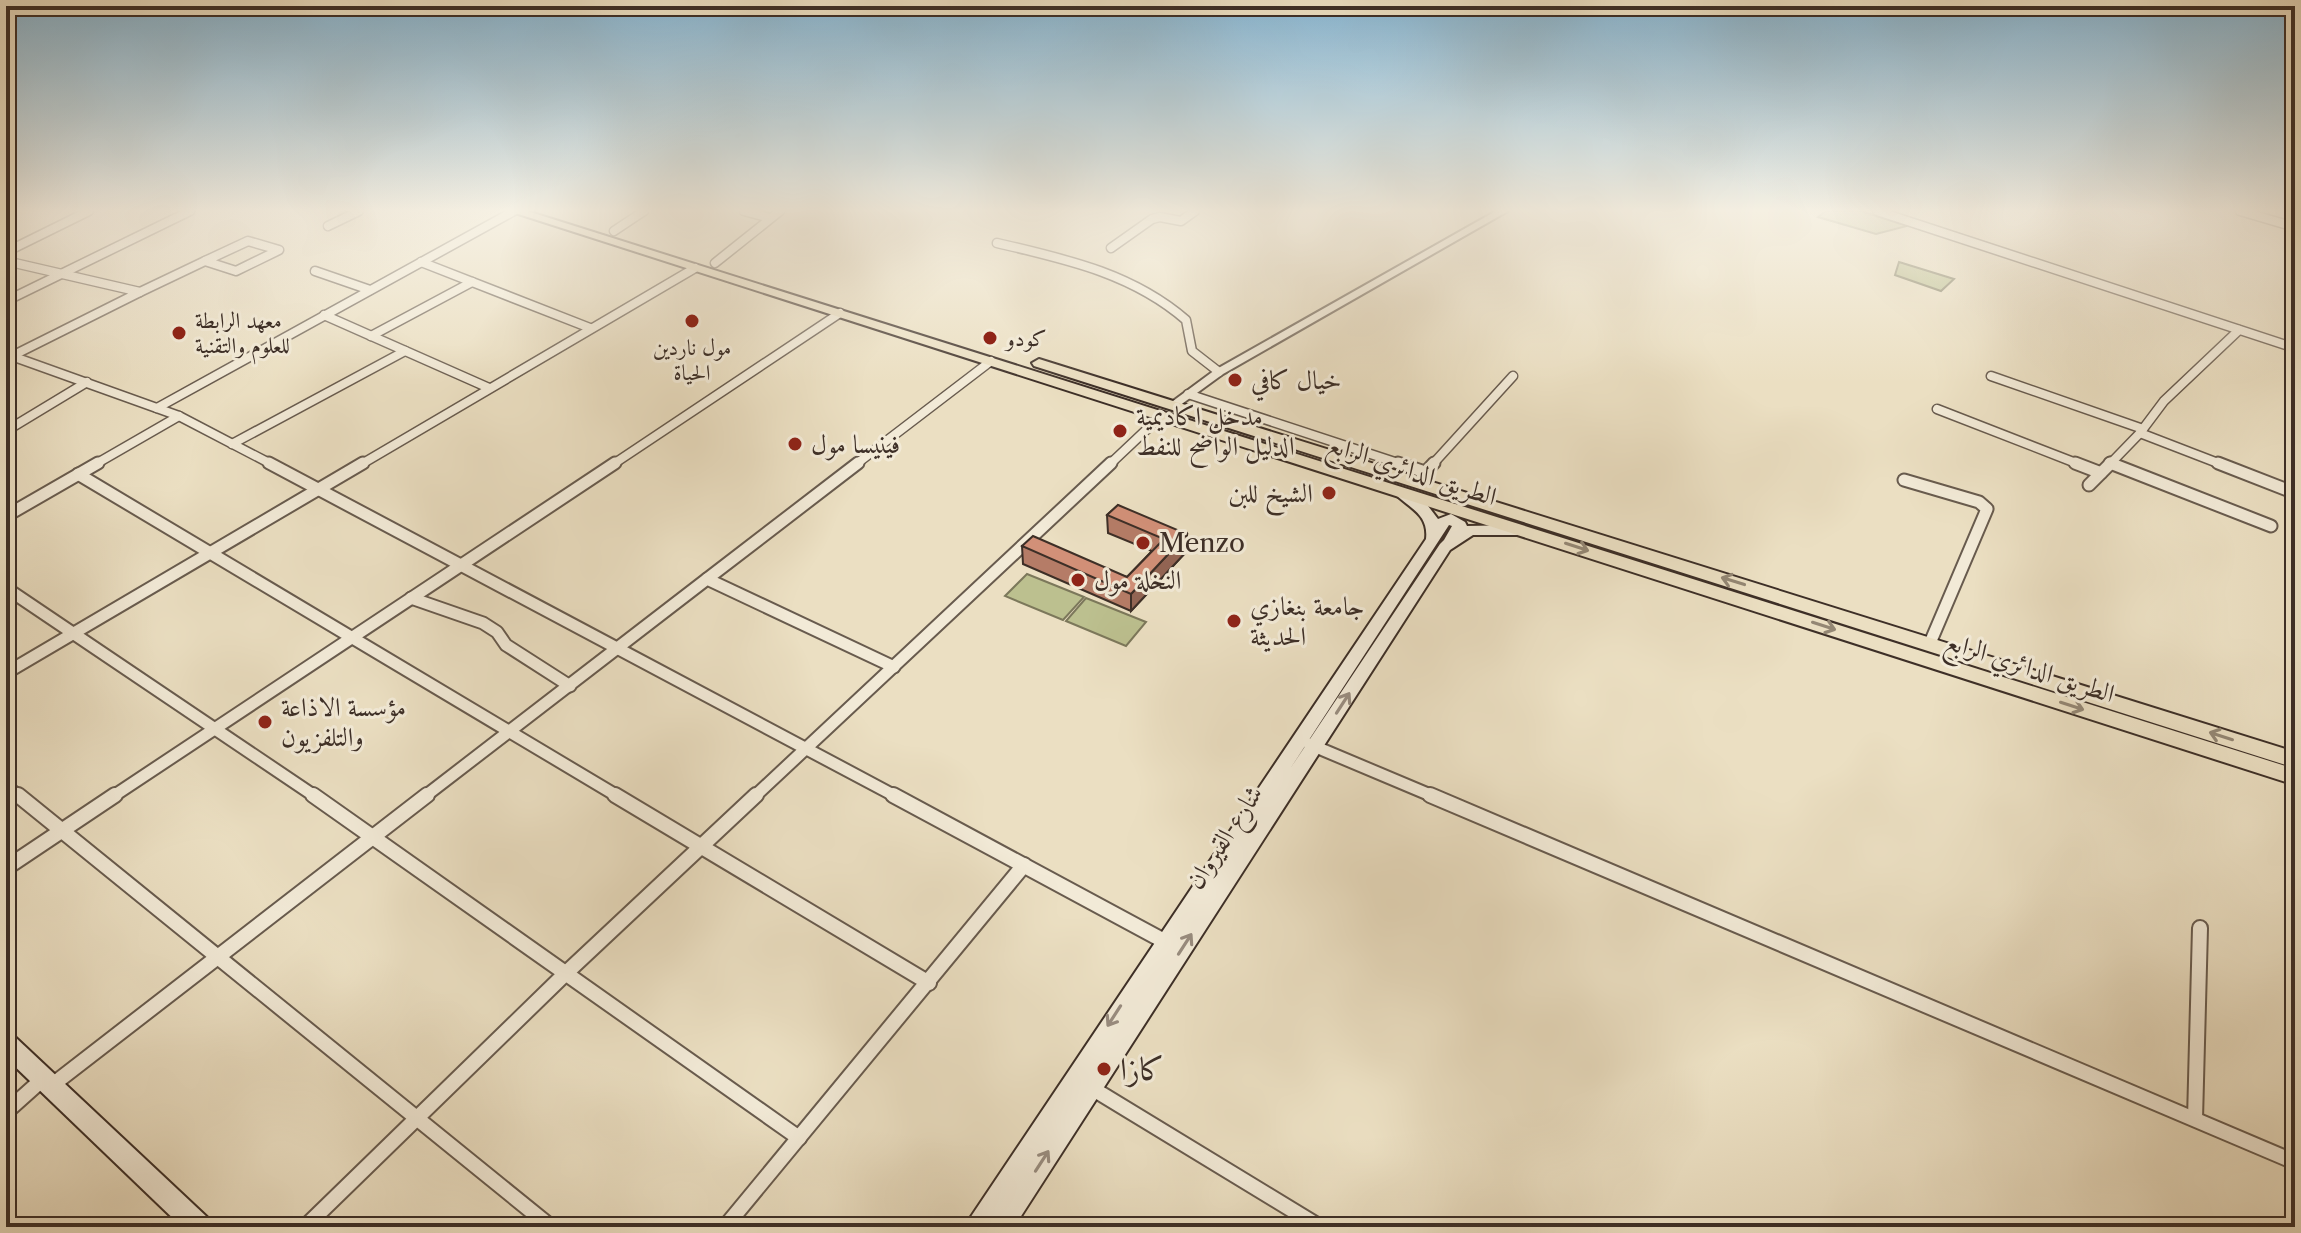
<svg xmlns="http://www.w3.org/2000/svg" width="2301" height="1233" font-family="'Libre Caslon Text',Amiri,serif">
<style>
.green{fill:#bcc08f;stroke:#7c785b;stroke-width:2}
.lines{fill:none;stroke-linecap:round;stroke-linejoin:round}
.minor-far2-casing{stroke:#685b4e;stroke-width:11}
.minor-far1-casing{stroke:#685b4e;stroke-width:15}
.minor-casing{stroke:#685b4e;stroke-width:18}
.tertiary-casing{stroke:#685b4e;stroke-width:4}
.secondary-casing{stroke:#3d2f27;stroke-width:4}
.primary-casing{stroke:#3d2f27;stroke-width:4}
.minor-far2{stroke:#f2ead7;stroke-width:8}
.minor-far1{stroke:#f2ead7;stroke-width:11}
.minor{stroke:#f2ead7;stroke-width:14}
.tertiary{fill:#f2ead7;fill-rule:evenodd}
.secondary{fill:#f2ead7;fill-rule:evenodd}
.primary{fill:#ebdfc2;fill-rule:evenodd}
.wall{fill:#b57c67;stroke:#3d2f27;stroke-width:2}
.shaded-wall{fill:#936554;stroke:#3d2f27;stroke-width:2}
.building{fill:#d29078;stroke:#3d2f27;stroke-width:2}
.oneway{stroke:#948774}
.oneway2{stroke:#988c7f}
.poi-dot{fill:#8f2418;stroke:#f2ead7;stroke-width:3}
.labels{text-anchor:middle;stroke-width:6;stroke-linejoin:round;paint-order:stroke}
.far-poi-label{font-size:22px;fill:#3d2f27;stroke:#f2ead7;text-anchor:start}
.poi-label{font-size:26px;fill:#3d2f27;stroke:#f2ead7;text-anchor:start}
.street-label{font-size:26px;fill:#3d2f27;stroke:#f2ead7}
.near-poi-label{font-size:32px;fill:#3d2f27;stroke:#f2ead7;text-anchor:start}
</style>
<rect width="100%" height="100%" fill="#ebdfc2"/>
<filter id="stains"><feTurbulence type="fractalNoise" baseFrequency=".0025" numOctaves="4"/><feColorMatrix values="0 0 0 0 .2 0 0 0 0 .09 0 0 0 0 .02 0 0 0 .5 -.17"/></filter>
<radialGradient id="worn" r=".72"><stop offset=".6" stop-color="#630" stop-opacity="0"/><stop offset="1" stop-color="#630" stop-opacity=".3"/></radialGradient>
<g class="green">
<polygon points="1826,211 1861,211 1907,226 1876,234 1818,217"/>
<polygon points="1899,262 1954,279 1941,291 1895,275"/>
<polygon points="1027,574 1084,597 1063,620 1005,596"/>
<polygon points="1086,598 1146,622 1126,646 1066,621"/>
</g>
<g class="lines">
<g class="minor-far2-casing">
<g id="minor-far2">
<polyline points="744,211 770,218"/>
<polyline points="1877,211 2295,348"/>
<polyline points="2240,211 2295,227"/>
<polyline points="328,226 359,211"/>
<polyline points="614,231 644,211"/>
<polygon points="248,241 279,250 236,271 205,261"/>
<path d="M997 243C1065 259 1132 273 1186 320L1192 351 1219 372"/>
<polyline points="1111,248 1152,219 1160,217 1181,221 1195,211"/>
<polyline points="6,252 89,211"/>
<polyline points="6,261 140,292 10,357"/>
<polyline points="421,262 590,328"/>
<polyline points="715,263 780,211"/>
<polyline points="315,271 370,290"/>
<polyline points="140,292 205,261"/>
<polyline points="6,301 190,211"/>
<polyline points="324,315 489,388"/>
<polyline points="371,336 472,282"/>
<polyline points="6,354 179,416 273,465"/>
<polyline points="1991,376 2143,429"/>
<polyline points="1188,394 1404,465"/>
<polyline points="157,408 514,211"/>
<polyline points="1937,409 2081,465"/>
<polyline points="6,431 87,382"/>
<polyline points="2140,433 2223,465"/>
<polyline points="232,444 405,351"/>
<polyline points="2110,463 2115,465"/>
<polyline points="94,465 179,416"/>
<polyline points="360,465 695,268"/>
<polyline points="612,465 840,313"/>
<polyline points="855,465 991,361"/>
<polyline points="1109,465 1162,415"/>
<polyline points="1432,465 1513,376"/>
<polyline points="2109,465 2140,433 2164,401 2239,330"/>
</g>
</g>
<g class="minor-far1-casing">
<g id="minor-far1">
<polyline points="269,463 897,797"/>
<polyline points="1398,463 1425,472"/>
<polyline points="2075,463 2101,473"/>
<polyline points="2110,463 2271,526"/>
<polyline points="2218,463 2295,493"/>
<polyline points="78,474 619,797"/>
<polyline points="1422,476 1434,463"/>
<polyline points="1904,480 1979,502 1987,509 1930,643"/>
<polyline points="2089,485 2111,463"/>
<polyline points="6,516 98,463"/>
<polyline points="707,579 858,463"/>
<polyline points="6,588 316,797"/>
<polyline points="411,598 483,623 497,632 506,645 570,686"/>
<polyline points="6,673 363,463"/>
<polyline points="1309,744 1435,797"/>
<polyline points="6,786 20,797"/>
<polyline points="112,797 615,463"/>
<polyline points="424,797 707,579 894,667"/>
<polyline points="754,797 1111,463"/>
</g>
</g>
<g class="minor-casing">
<g id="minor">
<polyline points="18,795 551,1227"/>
<polyline points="313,795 799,1138"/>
<polyline points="615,795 929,983"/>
<polyline points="893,795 1164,941"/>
<polyline points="1430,795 2295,1162"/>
<polyline points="6,868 115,795"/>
<polyline points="51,1086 427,795"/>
<polyline points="1090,1087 1320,1227"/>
<polyline points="6,1112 44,1078"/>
<polyline points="2195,1119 2200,928"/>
<polyline points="305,1227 565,974 756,795"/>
<polyline points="725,1227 1024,865"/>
</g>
</g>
<g class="tertiary-casing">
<polygon id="tertiary" points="1496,211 1508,211 1223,374 1179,406 1175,407 1169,404 1215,370"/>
</g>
<g class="secondary-casing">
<g id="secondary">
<path d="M1400 488 1425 502 1438 519 1451 514 1465 522 1467 526 1517 525 1524 530 1517 535H1473L1450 550 1014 1227H964L1426 539C1429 513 1408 508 1393 492ZM1449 525 1452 526 1444 540 1440 544 1290 769Z"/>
<polygon points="6,1033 14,1036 208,1218 211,1227 182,1227 6,1058"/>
</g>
</g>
<g class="primary-casing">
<g id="primary">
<polygon points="509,211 527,211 2295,769 2295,785"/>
<polygon points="1039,359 2295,752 2295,768 1034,366 1032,363"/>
</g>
</g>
<use href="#minor-far2" class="minor-far2"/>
<use href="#minor-far1" class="minor-far1"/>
<use href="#minor" class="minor"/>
<use href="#tertiary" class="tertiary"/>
<use href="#secondary" class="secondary"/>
<use href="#primary" class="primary"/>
</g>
<polygon class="wall" points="1118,505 1187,551 1131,611 1023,564 1022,546 1127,577 1152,551 1108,533 1107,515"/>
<polygon class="shaded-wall" points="1187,534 1187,551 1131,611 1131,594"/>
<polygon class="building" points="1118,505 1187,534 1131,594 1022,546 1033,536 1127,577 1164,539 1107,515"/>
<defs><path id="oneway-shaft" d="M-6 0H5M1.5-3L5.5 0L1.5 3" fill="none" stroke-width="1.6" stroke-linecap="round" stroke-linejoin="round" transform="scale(2)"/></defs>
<g class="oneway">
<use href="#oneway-shaft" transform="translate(1577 547) rotate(18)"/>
<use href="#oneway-shaft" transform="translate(1733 581) rotate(-163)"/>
<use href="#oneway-shaft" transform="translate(1824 626) rotate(18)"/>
<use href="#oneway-shaft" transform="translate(2072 706) rotate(18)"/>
<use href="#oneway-shaft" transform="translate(2221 736) rotate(-162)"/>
</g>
<g class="oneway2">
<use href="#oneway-shaft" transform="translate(1343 703) rotate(-57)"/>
<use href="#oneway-shaft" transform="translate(1185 944) rotate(-57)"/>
<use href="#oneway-shaft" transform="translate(1114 1016) rotate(123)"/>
<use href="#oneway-shaft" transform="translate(1042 1161) rotate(-57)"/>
</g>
<linearGradient id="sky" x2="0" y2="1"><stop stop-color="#88b7d4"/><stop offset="0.55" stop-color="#f6f1e4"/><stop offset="1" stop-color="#f6f1e4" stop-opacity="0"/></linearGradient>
<rect width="2301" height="383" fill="url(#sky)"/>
<g class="poi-dot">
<circle cx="692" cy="321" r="8"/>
<circle cx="179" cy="333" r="8"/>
<circle cx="990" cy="338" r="8"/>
<circle cx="1235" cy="380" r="8"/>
<circle cx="1120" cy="431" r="8"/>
<circle cx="795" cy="444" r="8"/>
<circle cx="1329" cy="493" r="8"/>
<circle cx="1143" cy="543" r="8"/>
<circle cx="1078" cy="580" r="8"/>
<circle cx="1234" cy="621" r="8"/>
<circle cx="265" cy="722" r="8"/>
<circle cx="1104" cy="1069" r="8"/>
</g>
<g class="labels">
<g class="far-poi-label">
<text x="195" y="328">معهد الرابطة<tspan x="195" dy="25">للعلوم والتقنية</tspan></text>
<text x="1006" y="346">كودو</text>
<text x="692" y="355" text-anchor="middle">مول ناردين<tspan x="692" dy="25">الحياة</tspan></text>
</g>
<g class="poi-label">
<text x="1251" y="389">خيال كافي</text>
<text x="1136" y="425">مدخل اكاديمية<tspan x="1136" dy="30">الدليل الواضح للنفط</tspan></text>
<text x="811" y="453">فينيسا مول</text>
<text x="1313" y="502" text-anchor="end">الشيخ للبن</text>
<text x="1159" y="552">Menzo</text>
<text x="1094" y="589">النخلة مول</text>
<text x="1250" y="615">جامعة بنغازي<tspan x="1250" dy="30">الحديثة</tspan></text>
<text x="281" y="716">مؤسسة الاذاعة<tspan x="281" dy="30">والتلفزيون</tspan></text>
</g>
<g class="street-label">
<text transform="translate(1412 470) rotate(18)" y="9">الطريق الدائري الرابع</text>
<text transform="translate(2030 667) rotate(18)" y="9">الطريق الدائري الرابع</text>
<text transform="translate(1224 837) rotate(-57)" y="9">شارع القيروان</text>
</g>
<g class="near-poi-label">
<text x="1120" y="1080">كازا</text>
</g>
</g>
<rect width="2301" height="1233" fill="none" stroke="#ebdfc2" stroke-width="32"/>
<rect x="8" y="8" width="2285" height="1217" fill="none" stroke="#3d2f27" stroke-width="4"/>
<rect x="16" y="16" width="2269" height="1201" fill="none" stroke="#3d2f27" stroke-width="2"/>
<rect width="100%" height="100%" filter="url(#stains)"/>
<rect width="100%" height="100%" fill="url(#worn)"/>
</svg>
